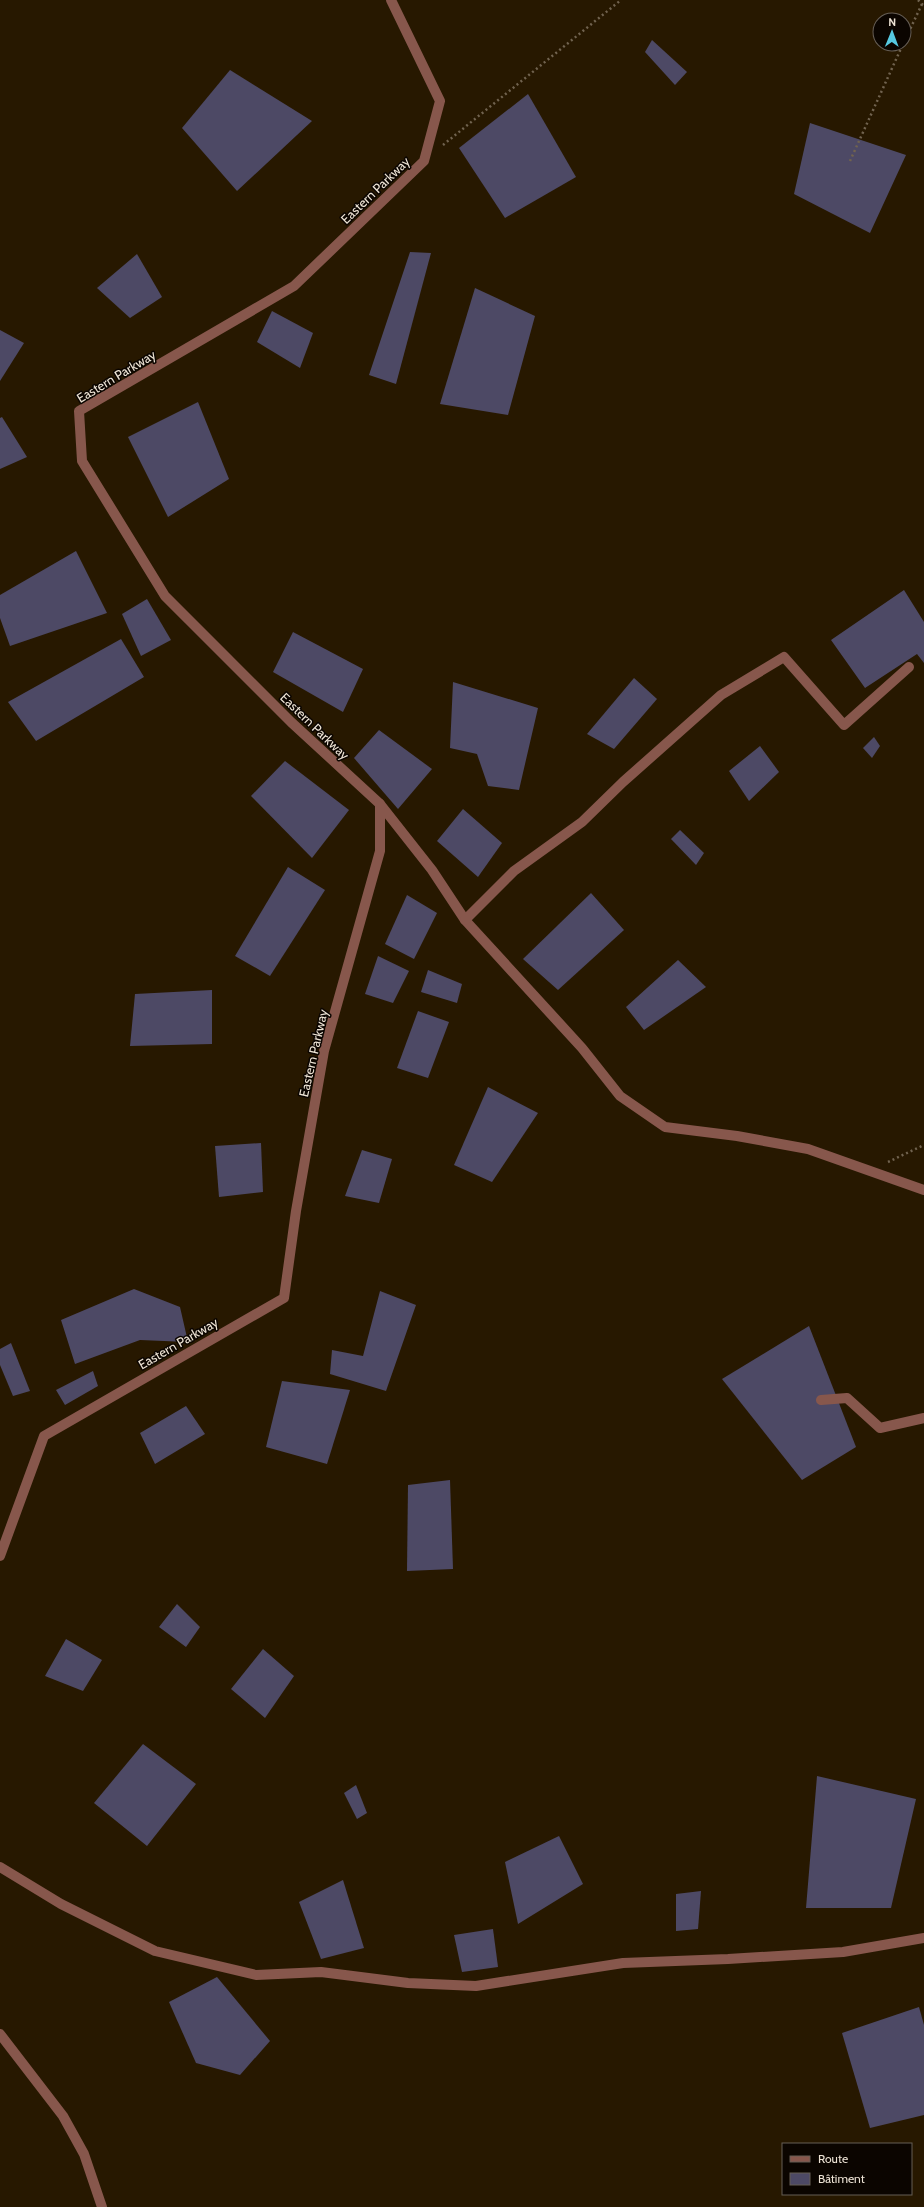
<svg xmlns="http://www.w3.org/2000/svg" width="924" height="2207" font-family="Cabin,sans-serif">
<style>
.building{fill:#4d4965}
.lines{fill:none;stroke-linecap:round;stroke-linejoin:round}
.path{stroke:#71634f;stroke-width:2.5;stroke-dasharray:2 3;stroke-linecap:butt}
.minor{stroke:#87574c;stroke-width:10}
.labels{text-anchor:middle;stroke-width:3;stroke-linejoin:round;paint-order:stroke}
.street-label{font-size:13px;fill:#eee4d5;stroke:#0b0500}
</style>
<rect width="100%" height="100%" fill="#271800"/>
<g class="building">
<polygon points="652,40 687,72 675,85 645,52"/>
<polygon points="230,70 312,121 237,191 182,128"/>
<polygon points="528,94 576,177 505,218 459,148"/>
<polygon points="810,123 906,155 870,233 794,194"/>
<polygon points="410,252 431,253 396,384 369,375"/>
<polygon points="137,254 162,297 130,318 97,288"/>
<polygon points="475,288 535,316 508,415 440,404"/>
<polygon points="272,311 313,333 300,368 257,342"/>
<polygon points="0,330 24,343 0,381"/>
<polygon points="198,402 229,479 168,517 128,437"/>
<polygon points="2,417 27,457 0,469 0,418"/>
<polygon points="76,551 107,613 10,646 0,618 0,595"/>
<polygon points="904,590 924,622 924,663 917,654 865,688 831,640"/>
<polygon points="147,599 171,640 141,656 122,614"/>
<polygon points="293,632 363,669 343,712 273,672"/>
<polygon points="121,639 144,677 36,741 8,702"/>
<polygon points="634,678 657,699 614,749 587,734"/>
<polygon points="453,682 538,708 519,790 488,786 477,754 450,748"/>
<polygon points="379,730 432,769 398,809 354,758"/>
<polygon points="874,737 880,746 872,758 863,748"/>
<polygon points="760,746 779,772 749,801 729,771"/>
<polygon points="285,761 349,810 312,858 251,796"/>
<polygon points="463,809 502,843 478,877 437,841"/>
<polygon points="680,830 704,853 696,865 671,839"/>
<polygon points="288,867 325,890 270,976 235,956"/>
<polygon points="591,893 624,930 558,990 523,959"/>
<polygon points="407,895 437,913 414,959 385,944"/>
<polygon points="378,956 409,971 393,1003 365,994"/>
<polygon points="678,960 706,987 644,1030 626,1007"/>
<polygon points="428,970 462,984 457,1003 421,992"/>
<polygon points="212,990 212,1044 130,1046 135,994"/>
<polygon points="418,1011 449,1022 428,1078 397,1068"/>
<polygon points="488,1087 538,1113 492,1182 454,1165"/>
<polygon points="261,1143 263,1192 219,1197 215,1146"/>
<polygon points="362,1150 392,1159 379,1203 345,1196"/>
<polygon points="134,1289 180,1307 188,1342 140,1340 75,1364 61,1320"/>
<polygon points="380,1291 416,1305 386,1391 330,1374 332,1350 363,1356"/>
<polygon points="809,1326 856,1447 802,1480 722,1379"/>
<polygon points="11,1343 30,1391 13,1396 0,1365 0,1349"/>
<polygon points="93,1371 98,1386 65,1405 56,1390"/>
<polygon points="282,1381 350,1390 327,1464 266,1447"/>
<polygon points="186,1406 205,1434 155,1464 140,1433"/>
<polygon points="450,1480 453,1569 407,1571 408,1485"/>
<polygon points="177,1604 200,1627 186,1647 159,1627"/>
<polygon points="66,1639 102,1660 83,1691 45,1676"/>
<polygon points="263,1649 294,1676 265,1718 231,1689"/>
<polygon points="143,1744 196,1784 147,1846 94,1803"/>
<polygon points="817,1776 916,1799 891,1908 806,1908"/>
<polygon points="356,1785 367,1813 357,1819 344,1793"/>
<polygon points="559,1836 583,1884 518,1924 505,1862"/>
<polygon points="343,1880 364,1948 321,1959 299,1902"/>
<polygon points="701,1891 698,1929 676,1931 676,1894"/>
<polygon points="493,1929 498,1967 462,1972 454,1935"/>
<polygon points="217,1977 270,2041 240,2075 196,2063 169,2002"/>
<polygon points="919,2007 924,2025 924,2115 870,2128 842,2033"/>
</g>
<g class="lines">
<g class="path">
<polyline points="918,0 924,6"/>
<polyline points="904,42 922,4"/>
<polyline points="443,145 621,0"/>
<polyline points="850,161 903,44"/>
<polyline points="888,1162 924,1145"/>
</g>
<g class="minor">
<polyline points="380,804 432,870 465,920 582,1048 620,1096 665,1127 737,1136 808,1149 924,1190"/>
<polyline points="465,920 514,871 582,822 623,782 721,695 784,657 844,725 909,667"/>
<polyline points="821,1400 847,1398 880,1428 924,1418"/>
<polyline points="0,1556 44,1436 284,1298 296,1211 324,1051 380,851 380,804 291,722 165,596 82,461 79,411 294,286 424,161 440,101 391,0"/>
<polyline points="0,1867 61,1904 155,1951 256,1975 321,1972 408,1983 476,1986 623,1963 728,1959 843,1952 924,1938"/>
<polyline points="0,2034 63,2116 84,2154 102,2207"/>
</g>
</g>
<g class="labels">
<g class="street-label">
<text transform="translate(375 190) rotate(-44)" y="5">Eastern Parkway</text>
<text transform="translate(116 376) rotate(-31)" y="5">Eastern Parkway</text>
<text transform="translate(315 726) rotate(44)" y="5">Eastern Parkway</text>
<text transform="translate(313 1053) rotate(-77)" y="5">Eastern Parkway</text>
<text transform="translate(178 1343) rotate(-30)" y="5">Eastern Parkway</text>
</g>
</g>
<rect x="782" y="2143" width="130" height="52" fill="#0b0500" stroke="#665e55"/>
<rect x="790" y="2156" width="20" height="6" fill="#87574c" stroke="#665e55"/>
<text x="818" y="2163" font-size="12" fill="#eee4d5">Route</text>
<rect x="790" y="2173" width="20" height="12" fill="#4d4965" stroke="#665e55"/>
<text x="818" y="2183" font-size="12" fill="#eee4d5">Bâtiment</text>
<g transform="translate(892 32) rotate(1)"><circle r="19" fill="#0b0500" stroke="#665e55"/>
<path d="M0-3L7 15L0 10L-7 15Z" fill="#56c9e1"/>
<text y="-6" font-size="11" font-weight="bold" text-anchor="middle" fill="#eee4d5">N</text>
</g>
</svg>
